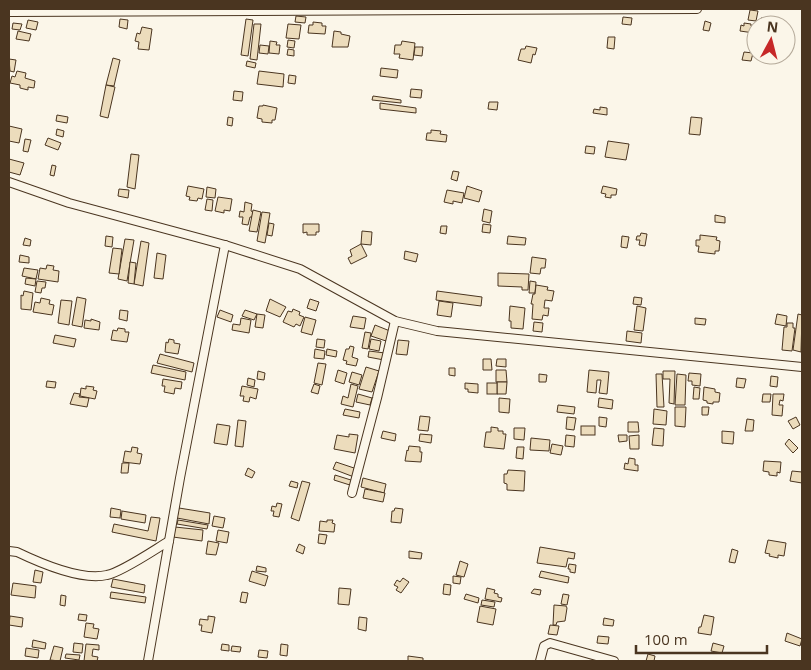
<svg xmlns="http://www.w3.org/2000/svg" width="811" height="670" font-family="'Open Sans',sans-serif">
<style>
.building{fill:#ecdcbc;stroke:#4a3520}
.lines{fill:none;stroke-linecap:round;stroke-linejoin:round}
.minor-casing{stroke:#4a3520;stroke-width:10}
.minor{stroke:#fbf6e9;stroke-width:8}
</style>
<rect width="100%" height="100%" fill="#fbf6e9"/>
<g class="building">
<polygon points="750,10 758,11 756,21 748,20"/>
<polygon points="296,16 306,17 305,23 295,22"/>
<polygon points="623,17 632,18 631,25 622,24"/>
<polygon points="761,18 772,19 772,25 760,25"/>
<polygon points="120,19 128,20 127,29 119,27"/>
<polygon points="246,19 253,20 248,56 241,55"/>
<polygon points="28,20 38,22 36,30 26,28"/>
<polygon points="705,21 711,23 709,31 703,30"/>
<polygon points="313,22 322,23 322,26 326,26 325,34 308,33 309,25 313,25"/>
<polygon points="13,23 22,24 20,30 12,29"/>
<polygon points="744,23 751,24 751,26 755,27 754,33 740,31 741,25 744,26"/>
<polygon points="254,24 261,24 257,60 250,59"/>
<polygon points="288,24 301,25 299,39 286,38"/>
<polygon points="142,27 152,29 149,50 138,49 139,42 135,41 137,33 140,34"/>
<polygon points="18,31 31,34 29,41 16,39"/>
<polygon points="334,31 341,32 341,34 350,36 348,47 332,47"/>
<polygon points="608,37 615,37 614,49 607,48"/>
<polygon points="288,40 295,41 294,48 287,47"/>
<polygon points="270,41 277,42 276,45 280,45 279,54 269,53"/>
<polygon points="402,41 415,43 413,60 399,58 400,54 394,54 395,45 401,45"/>
<polygon points="260,45 269,46 268,54 259,53"/>
<polygon points="526,46 537,48 535,55 533,54 531,63 518,60 521,49 525,49"/>
<polygon points="415,47 423,47 422,56 414,55"/>
<polygon points="288,49 294,50 294,56 287,55"/>
<polygon points="744,52 753,53 751,61 742,60"/>
<polygon points="113,58 120,60 114,86 106,85"/>
<polygon points="9,59 16,60 14,72 10,71"/>
<polygon points="247,61 256,63 255,68 246,66"/>
<polygon points="381,68 398,70 397,78 380,76"/>
<polygon points="17,71 26,73 25,78 35,81 34,88 28,87 28,90 20,88 20,85 10,83 12,76 15,77"/>
<polygon points="259,71 284,74 283,87 257,84"/>
<polygon points="289,75 296,76 295,84 288,83"/>
<polygon points="106,85 115,87 108,118 100,116"/>
<polygon points="411,89 422,90 421,98 410,97"/>
<polygon points="234,91 243,92 242,101 233,100"/>
<polygon points="373,96 401,100 401,103 372,100"/>
<polygon points="489,102 498,102 497,110 488,109"/>
<polygon points="380,103 416,108 416,113 380,109"/>
<polygon points="263,105 277,108 275,120 272,120 272,123 262,122 262,119 257,118 259,106 263,106"/>
<polygon points="600,107 607,108 607,115 593,113 594,109 600,110"/>
<polygon points="57,115 68,117 67,123 56,121"/>
<polygon points="228,117 233,118 232,126 227,125"/>
<polygon points="691,117 702,118 700,135 689,134"/>
<polygon points="9,126 22,129 19,143 9,141"/>
<polygon points="57,129 64,131 63,137 56,135"/>
<polygon points="431,130 441,131 440,134 447,135 446,142 426,140 427,133 431,133"/>
<polygon points="48,138 61,143 58,150 45,145"/>
<polygon points="25,139 31,140 28,152 23,151"/>
<polygon points="608,141 629,144 626,160 605,157"/>
<polygon points="586,146 595,147 594,154 585,153"/>
<polygon points="131,154 139,155 135,189 127,187"/>
<polygon points="9,159 24,163 20,175 9,172"/>
<polygon points="52,165 56,166 54,176 50,175"/>
<polygon points="453,171 459,172 457,181 451,179"/>
<polygon points="188,186 204,189 202,199 198,198 197,201 189,200 190,197 186,196"/>
<polygon points="467,186 482,191 479,202 464,198"/>
<polygon points="603,186 617,189 616,195 611,195 611,198 605,197 606,194 601,193"/>
<polygon points="207,187 216,189 215,198 206,197"/>
<polygon points="119,189 129,190 128,198 118,196"/>
<polygon points="447,190 464,193 462,203 453,201 453,204 444,202"/>
<polygon points="218,197 232,199 230,211 224,210 224,213 215,211"/>
<polygon points="207,199 213,200 212,211 205,210"/>
<polygon points="245,202 252,204 251,211 253,212 252,217 250,217 248,225 242,224 243,217 239,217 240,211 244,212"/>
<polygon points="484,209 492,211 490,223 482,221"/>
<polygon points="253,210 261,212 257,232 249,231"/>
<polygon points="262,212 270,213 265,243 257,241"/>
<polygon points="715,215 725,217 725,223 715,222"/>
<polygon points="269,223 274,224 272,236 267,235"/>
<polygon points="303,224 319,224 319,232 316,232 316,235 307,235 307,232 303,233"/>
<polygon points="483,224 491,225 490,233 482,232"/>
<polygon points="441,226 447,226 446,234 440,233"/>
<polygon points="362,231 372,232 371,245 361,244"/>
<polygon points="641,233 647,234 645,246 639,245 640,240 636,240 637,236 640,236"/>
<polygon points="700,235 717,237 716,240 720,241 719,251 715,251 715,254 698,252 699,246 696,246 696,240 700,240"/>
<polygon points="106,236 113,237 112,247 105,246"/>
<polygon points="508,236 526,238 525,245 507,244"/>
<polygon points="622,236 629,237 627,248 621,247"/>
<polygon points="25,238 31,240 30,246 23,245"/>
<polygon points="125,239 134,240 127,281 118,279"/>
<polygon points="141,241 149,243 143,286 134,284"/>
<polygon points="361,244 367,256 351,264 348,258 352,256 350,250"/>
<polygon points="113,248 122,249 119,274 109,273"/>
<polygon points="405,251 418,254 416,262 404,259"/>
<polygon points="157,253 166,255 163,279 154,278"/>
<polygon points="20,255 29,257 29,263 19,262"/>
<polygon points="532,257 546,259 545,268 541,268 540,274 530,273"/>
<polygon points="130,262 136,263 134,284 128,283"/>
<polygon points="47,265 54,266 53,270 59,271 58,282 38,279 40,268 46,269"/>
<polygon points="24,268 38,270 36,279 22,276"/>
<polygon points="498,273 529,274 528,290 522,290 522,287 498,286"/>
<polygon points="26,278 36,279 35,286 25,284"/>
<polygon points="37,281 46,282 45,288 42,288 41,293 35,292"/>
<polygon points="530,281 536,282 535,293 529,293"/>
<polygon points="536,285 548,287 547,290 554,291 552,301 545,300 544,308 549,308 548,316 543,315 542,320 532,319 533,304 531,304 533,294 535,294"/>
<polygon points="24,291 33,293 31,310 21,309 21,295 23,296"/>
<polygon points="437,291 482,297 481,306 436,300"/>
<polygon points="77,297 86,299 82,327 72,325"/>
<polygon points="634,297 642,298 641,305 633,304"/>
<polygon points="41,298 50,300 49,304 54,305 52,315 33,312 35,302 40,303"/>
<polygon points="270,299 286,307 280,317 266,311"/>
<polygon points="310,299 319,302 316,311 307,308"/>
<polygon points="61,300 72,301 69,325 58,323"/>
<polygon points="439,301 453,303 451,317 437,315"/>
<polygon points="510,306 525,308 523,329 511,328 511,321 509,321"/>
<polygon points="637,306 646,308 643,331 634,330"/>
<polygon points="293,309 300,312 299,315 304,317 300,326 296,324 294,327 283,322 288,311 292,312"/>
<polygon points="120,310 128,311 127,321 119,319"/>
<polygon points="220,310 233,315 231,322 217,317"/>
<polygon points="245,310 257,314 254,320 242,316"/>
<polygon points="257,314 265,315 263,328 255,327"/>
<polygon points="777,314 787,316 786,326 775,324"/>
<polygon points="798,314 802,315 801,352 793,350"/>
<polygon points="353,316 366,318 364,329 350,327"/>
<polygon points="305,317 316,320 312,335 301,332"/>
<polygon points="241,318 251,320 249,333 232,330 233,324 240,325"/>
<polygon points="695,318 706,319 705,325 695,324"/>
<polygon points="91,319 100,322 99,330 84,328 85,320 91,321"/>
<polygon points="534,322 543,323 542,332 533,331"/>
<polygon points="787,323 793,323 793,328 795,328 792,351 782,350 784,327 787,327"/>
<polygon points="375,325 390,331 386,341 371,336"/>
<polygon points="118,328 125,329 125,332 129,332 127,342 111,340 113,330 117,331"/>
<polygon points="627,331 642,333 641,343 626,341"/>
<polygon points="365,332 371,333 368,349 362,348"/>
<polygon points="55,335 76,339 74,347 53,343"/>
<polygon points="169,339 174,340 174,343 180,344 178,354 165,352 166,342 168,343"/>
<polygon points="317,339 325,340 324,348 316,347"/>
<polygon points="371,339 381,341 379,351 369,349"/>
<polygon points="398,340 409,341 407,355 396,354"/>
<polygon points="350,346 354,347 352,357 358,359 356,366 346,364 347,361 343,360 346,349 349,349"/>
<polygon points="315,349 325,351 324,359 314,358"/>
<polygon points="327,349 337,351 336,357 326,355"/>
<polygon points="369,351 385,353 384,360 368,357"/>
<polygon points="160,354 194,363 192,372 157,363"/>
<polygon points="483,359 491,359 492,370 483,370"/>
<polygon points="497,359 506,359 506,367 496,366"/>
<polygon points="318,363 326,364 322,385 314,383"/>
<polygon points="153,365 186,372 185,380 151,373"/>
<polygon points="366,367 379,371 372,392 359,389"/>
<polygon points="449,368 455,368 455,376 449,375"/>
<polygon points="338,370 347,373 344,384 335,381"/>
<polygon points="496,370 506,370 507,382 496,382"/>
<polygon points="589,370 609,372 607,394 599,393 601,380 597,380 596,393 587,392"/>
<polygon points="258,371 265,373 264,380 257,379"/>
<polygon points="663,371 675,371 674,404 669,403 670,379 663,379"/>
<polygon points="352,372 362,375 359,385 349,382"/>
<polygon points="689,373 701,374 700,386 692,385 692,381 688,381"/>
<polygon points="539,374 547,375 546,382 539,382"/>
<polygon points="656,374 662,374 664,407 657,407"/>
<polygon points="677,374 686,375 685,405 675,405"/>
<polygon points="771,376 778,377 777,387 770,386"/>
<polygon points="248,378 255,380 254,387 247,385"/>
<polygon points="737,378 746,379 744,388 736,387"/>
<polygon points="163,379 182,382 181,389 175,388 174,394 164,392 165,386 162,386"/>
<polygon points="47,381 56,382 55,388 46,387"/>
<polygon points="497,382 507,382 506,394 497,394"/>
<polygon points="465,383 478,384 478,393 468,392 468,389 465,389"/>
<rect x="487" y="383" width="10" height="11"/>
<polygon points="314,384 320,386 318,394 311,392"/>
<polygon points="351,384 358,386 353,407 341,404 343,396 348,398"/>
<polygon points="86,386 94,387 93,390 97,391 95,399 80,396 81,388 86,389"/>
<polygon points="242,386 258,389 256,399 250,397 249,402 243,401 244,396 240,396"/>
<polygon points="694,387 700,388 699,399 693,399"/>
<polygon points="704,387 715,389 715,392 720,393 719,402 713,402 713,404 707,403 707,401 703,400"/>
<polygon points="74,393 80,394 79,397 89,398 87,407 70,404"/>
<polygon points="358,394 372,398 370,405 356,402"/>
<polygon points="763,394 771,394 770,402 762,402"/>
<polygon points="773,394 784,394 783,401 780,400 779,405 783,405 782,416 772,415"/>
<polygon points="499,398 510,399 509,413 499,412"/>
<polygon points="599,398 613,400 612,409 598,407"/>
<polygon points="558,405 575,407 574,414 557,412"/>
<polygon points="675,407 686,407 685,427 675,426"/>
<polygon points="702,407 709,407 708,415 702,415"/>
<polygon points="345,409 360,412 359,418 343,415"/>
<polygon points="654,409 667,411 666,425 653,424"/>
<polygon points="420,416 430,417 428,431 418,430"/>
<polygon points="567,417 576,418 574,430 566,429"/>
<polygon points="599,417 607,418 606,427 599,426"/>
<polygon points="796,417 800,425 793,429 788,421"/>
<polygon points="747,419 754,420 753,431 745,431"/>
<polygon points="238,420 246,421 243,447 235,446"/>
<polygon points="628,422 638,422 639,432 628,432"/>
<polygon points="217,424 230,426 227,445 214,443"/>
<rect x="581" y="426" width="14" height="9"/>
<polygon points="491,427 498,428 498,431 503,431 503,434 506,434 504,449 484,447 486,432 491,432"/>
<polygon points="514,428 525,428 524,440 514,439"/>
<polygon points="654,428 664,429 663,446 652,445"/>
<polygon points="383,431 396,434 395,441 381,438"/>
<polygon points="722,431 734,432 733,444 722,443"/>
<polygon points="349,434 358,435 355,453 334,449 337,435 349,437"/>
<polygon points="420,434 432,435 431,443 419,441"/>
<polygon points="566,435 575,436 574,447 565,446"/>
<polygon points="618,435 627,435 627,441 619,442"/>
<polygon points="639,435 639,449 630,449 629,436"/>
<polygon points="531,438 550,440 549,451 530,450"/>
<polygon points="789,439 798,448 793,453 785,444"/>
<polygon points="552,444 563,446 561,455 550,453"/>
<polygon points="409,446 420,447 420,452 422,452 421,462 405,461 407,450 408,451"/>
<polygon points="132,447 138,448 137,453 142,454 140,464 123,462 125,451 131,452"/>
<polygon points="517,447 524,447 523,459 516,458"/>
<polygon points="629,458 635,459 635,465 638,465 638,471 624,469 625,463 628,464"/>
<polygon points="764,461 781,462 780,473 777,472 777,476 769,475 769,472 763,471"/>
<polygon points="336,462 357,469 354,477 333,469"/>
<polygon points="122,463 129,463 128,473 121,473"/>
<polygon points="248,468 255,472 252,478 245,475"/>
<polygon points="508,470 525,471 524,491 507,490 507,484 504,483 504,474 507,474"/>
<polygon points="792,471 802,472 802,483 790,481"/>
<polygon points="335,475 354,481 353,486 334,480"/>
<polygon points="363,478 386,484 384,493 361,487"/>
<polygon points="291,481 298,483 297,488 289,486"/>
<polygon points="302,481 310,483 299,521 291,518"/>
<polygon points="365,489 385,493 383,502 363,498"/>
<polygon points="277,503 282,504 279,517 273,516 274,511 271,511 272,506 276,507"/>
<polygon points="111,508 121,510 120,518 110,517"/>
<polygon points="179,508 210,513 209,524 177,518"/>
<polygon points="395,508 403,509 401,523 391,522 392,511 394,511"/>
<polygon points="122,511 146,515 145,523 121,519"/>
<polygon points="214,516 225,518 223,528 212,526"/>
<polygon points="151,517 160,518 156,541 112,532 114,524 148,531"/>
<polygon points="178,520 208,525 207,529 177,524"/>
<polygon points="327,520 333,520 332,523 335,524 334,532 319,531 320,521 327,522"/>
<polygon points="175,527 203,530 202,541 173,537"/>
<polygon points="218,530 229,532 227,543 216,541"/>
<polygon points="319,534 327,535 325,544 318,543"/>
<polygon points="768,540 786,543 784,556 778,555 778,558 769,556 770,554 765,553"/>
<polygon points="208,541 219,543 216,555 206,554"/>
<polygon points="299,544 305,547 303,554 296,551"/>
<polygon points="540,547 575,553 574,559 568,558 566,567 537,563"/>
<polygon points="732,549 738,551 735,563 729,562"/>
<polygon points="409,551 422,553 421,559 409,558"/>
<polygon points="460,561 468,564 464,577 456,575"/>
<polygon points="569,564 576,565 575,573 570,572 570,569 568,569"/>
<polygon points="257,566 266,568 266,572 256,571"/>
<polygon points="35,570 43,572 41,583 33,582"/>
<polygon points="252,571 268,576 265,586 249,581"/>
<polygon points="541,571 569,577 568,583 539,577"/>
<polygon points="453,576 461,577 460,584 453,583"/>
<polygon points="403,578 409,582 401,593 396,590 398,587 394,585 397,580 400,582"/>
<polygon points="113,579 145,585 144,593 111,587"/>
<polygon points="13,583 36,586 35,598 11,595"/>
<polygon points="444,584 451,585 450,595 443,594"/>
<polygon points="339,588 351,589 349,605 338,604"/>
<polygon points="487,588 495,590 494,593 498,594 498,597 502,598 501,602 485,599"/>
<polygon points="534,589 541,590 540,595 531,593"/>
<polygon points="111,592 146,597 145,603 110,598"/>
<polygon points="242,592 248,593 246,603 240,602"/>
<polygon points="466,594 479,598 478,603 464,599"/>
<polygon points="563,594 569,595 567,605 561,604"/>
<polygon points="61,595 66,596 65,606 60,605"/>
<polygon points="482,600 495,602 494,607 481,605"/>
<polygon points="554,605 566,606 567,608 565,621 557,622 556,625 553,625"/>
<polygon points="480,606 496,609 493,625 477,622"/>
<polygon points="79,614 87,615 86,621 78,620"/>
<polygon points="704,615 714,617 711,635 698,633 699,627 701,627"/>
<polygon points="10,616 23,618 22,627 9,625"/>
<polygon points="208,616 215,617 212,633 201,631 202,625 199,625 200,619 208,620"/>
<polygon points="359,617 367,618 366,631 358,629"/>
<polygon points="604,618 614,620 613,626 603,625"/>
<polygon points="86,623 94,624 93,628 99,629 97,639 84,637"/>
<polygon points="550,625 559,626 557,635 548,634"/>
<polygon points="787,633 802,639 800,646 785,641"/>
<polygon points="598,636 609,637 608,644 597,643"/>
<polygon points="33,640 46,643 45,649 32,647"/>
<polygon points="74,643 83,644 82,653 73,652"/>
<polygon points="713,643 724,646 722,653 711,651"/>
<polygon points="86,644 99,645 99,650 93,649 92,656 98,657 97,661 84,661"/>
<polygon points="222,644 229,645 229,651 221,650"/>
<polygon points="281,644 288,645 287,656 280,655"/>
<polygon points="54,646 63,648 60,661 50,660"/>
<polygon points="232,646 241,647 240,652 231,651"/>
<polygon points="26,648 39,650 38,658 25,656"/>
<polygon points="259,650 268,651 267,658 258,657"/>
<polygon points="66,654 80,655 79,660 65,658"/>
<polygon points="648,654 655,656 654,661 646,661"/>
<polygon points="408,656 423,658 423,661 408,661"/>
</g>
<g class="lines">
<g class="minor-casing">
<g id="minor">
<polyline points="9,12 697,9"/>
<polyline points="9,182 69,203 225,245 300,269 395,321 437,331 802,367"/>
<polyline points="352,493 377,398 395,321"/>
<path d="M9 551 17 552C40 563 82 581 107 575 122 572 154 550 169 541"/>
<polyline points="148,661 180,478 225,245"/>
<polyline points="540,661 544,646 550,643 614,661"/>
</g>
</g>
<use href="#minor" class="minor"/>
</g>
<rect width="811" height="670" fill="none" stroke="#4a3520" stroke-width="20"/>
<g transform="translate(771 40) rotate(7)"><circle r="24" fill="#fbf6e9" stroke="#b4a999"/>
<path d="M0-4L9 19L0 12L-9 19Z" fill="#c62828"/>
<text y="-8" font-size="14" font-weight="bold" text-anchor="middle" fill="#4a3520">N</text>
</g>
<path d="M636 645v8h131v-8" fill="none" stroke="#4a3520" stroke-width="2.5"/>
<text x="644" y="645" font-size="15" fill="#4a3520" stroke="#fbf6e9" stroke-width="4" paint-order="stroke">100 m</text>
</svg>
